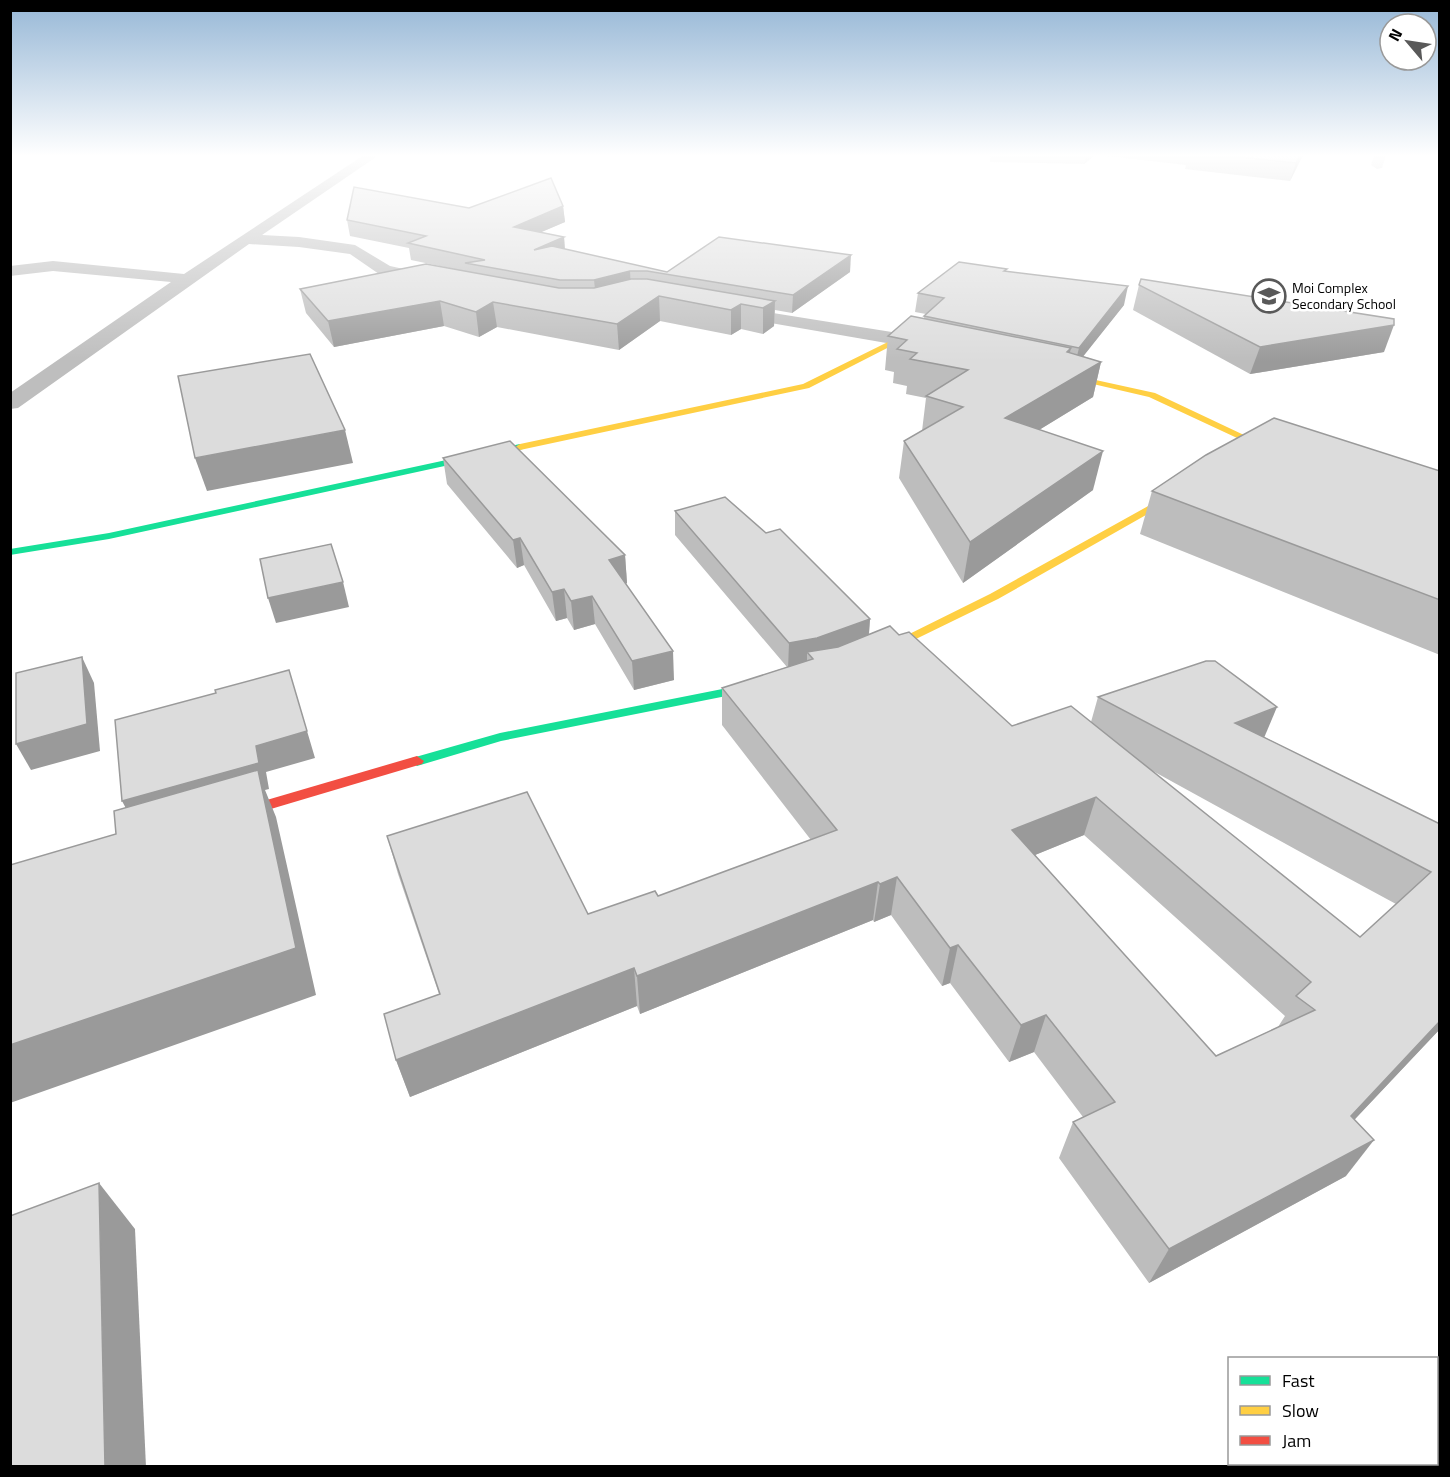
<svg xmlns="http://www.w3.org/2000/svg" width="1450" height="1477" font-family="'Titillium Web',sans-serif">
<style>
.lines{fill:none;stroke-linecap:round;stroke-linejoin:round}
.street{fill:#bebebe;fill-rule:evenodd}
.fast{fill:#16e098;fill-rule:evenodd}
.slow{fill:#ffcf43;fill-rule:evenodd}
.jam{fill:#f24e42;fill-rule:evenodd}
.wall{fill:#bdbdbd;fill-rule:evenodd}
.shaded-wall{fill:#9a9a9a}
.building{fill:#dcdcdc;stroke:#9a9a9a;stroke-width:1.5;fill-rule:evenodd}
.labels{text-anchor:middle;stroke-width:5;stroke-linejoin:round;paint-order:stroke}
.far-poi-label{font-size:14px;fill:#000;stroke:#fff;text-anchor:start}
</style>
<rect width="100%" height="100%" fill="#fff"/>
<g class="lines">
<g class="street">
<polygon points="364,155 379,155 262,235 299,237 355,245 390,266 440,277 442,281 440,285 434,286 379,274 350,254 299,247 249,244 18,408 10,409 10,393 171,282 53,271 10,276 10,266 53,261 184,274"/>
<polygon points="1374,155 1386,155 1382,168 1377,169 1371,165"/>
<polygon points="730,306 898,333 905,335 907,339 905,343 898,345 724,315 721,311 724,307"/>
</g>
<g class="fast">
<polygon points="520,444 525,447 523,449 109,539 10,555 10,549 109,533"/>
<polygon points="768,680 772,681 774,684 772,687 501,741 417,766 410,761 412,758 500,733"/>
</g>
<g class="slow">
<polygon points="898,337 933,346 929,348 899,342 809,388 520,450 515,447 520,444 803,384"/>
<polygon points="1050,370 1155,393 1284,454 1276,456 1149,397 1050,374"/>
<polygon points="1186,485 1191,488 1190,490 998,599 879,657 875,658 869,654 990,594"/>
</g>
<polygon class="jam" points="417,756 424,761 422,764 227,822 222,821 220,817 222,813"/>
</g>
<g class="wall">
<polygon points="991,155 1095,155 1084,164 990,162"/>
<polygon points="1098,155 1303,155 1290,181 1185,169 1186,165"/>
<polygon points="563,206 565,222 541,232 564,237 565,249 667,272 850,272 792,313 775,310 774,326 763,334 741,329 731,335 660,321 619,350 497,327 479,337 444,326 334,347 306,313 300,289 454,269 411,260 409,248 350,236 347,220 469,208"/>
<polygon points="1006,271 1124,305 1083,356 1101,362 1093,397 1039,430 1093,490 963,583 899,478 904,441 922,431 926,398 906,394 907,386 893,383 894,372 885,370 888,336 924,318 924,316 926,314 915,312 918,293"/>
<polygon points="1139,285 1384,352 1250,374 1133,310"/>
<polygon points="443,458 625,555 627,583 626,584 674,680 634,690 595,624 574,630 567,618 556,621 524,565 517,568 447,484"/>
<polygon points="1440,471 1440,655 1140,534 1152,491"/>
<path d="M675 511 766 533 870 619 869 635H899L1012 726 1091 722 1098 697 1264 737 1440 824V1029L1354 1120 1346 1176 1149 1283 1059 1158 1073 1122 1083 1117 1034 1052 1009 1062 950 983 942 986 891 915 874 922 873 920 640 1014 637 1006 410 1097 396 1060 439 994 398 874 387 836 588 914 658 896 811 840 722 725V688L787 667 675 535ZM1151 770 1324 865 1396 904 1360 937ZM1084 835 1285 1016 1278 1027 1216 1056 1035 855Z"/>
<polygon points="1242,1464 1306,1464 1304,1467 1240,1467"/>
</g>
<g class="shaded-wall">
<polygon points="1086,155 1095,155 1084,164"/>
<polygon points="1300,155 1303,155 1290,181 1296,163"/>
<polygon points="563,206 565,222 516,243 514,227"/>
<polygon points="564,237 565,253 534,250"/>
<polygon points="851,255 850,272 792,313 793,295"/>
<polygon points="630,271 631,289 596,298 594,280"/>
<polygon points="1128,286 1124,305 1074,368 1079,348"/>
<polygon points="659,296 660,321 619,350 617,324"/>
<polygon points="440,301 444,326 334,347 328,321"/>
<polygon points="775,301 774,326 763,334 763,308"/>
<polygon points="493,302 497,327 479,337 476,312"/>
<polygon points="741,304 741,329 731,335 731,310"/>
<polygon points="1394,325 1384,352 1250,374 1260,347"/>
<polygon points="1071,348 1063,382 1101,362 1093,397 998,455 1005,418"/>
<polygon points="345,430 353,463 207,491 195,458"/>
<polygon points="1103,451 1093,490 963,583 970,542"/>
<polygon points="520,538 524,565 517,568 513,540"/>
<polygon points="625,555 627,583 611,588 609,560"/>
<polygon points="343,582 349,607 276,623 268,598"/>
<polygon points="564,589 567,618 556,621 552,592"/>
<polygon points="592,596 595,624 574,630 571,601"/>
<polygon points="870,619 868,644 807,652 807,666 788,669 789,643"/>
<polygon points="673,651 674,680 634,690 632,661"/>
<polygon points="82,657 94,683 100,751 31,770 16,744"/>
<polygon points="289,670 315,758 266,772 269,789 265,790 276,817 316,995 10,1103 10,1045 136,827 122,801"/>
<polygon points="1277,707 1261,745 1235,723"/>
<polygon points="1096,797 1084,835 1003,868 1012,830"/>
<polygon points="897,877 891,915 874,922 880,884"/>
<polygon points="878,882 873,920 640,1014 637,976"/>
<polygon points="958,945 950,983 942,986 950,948"/>
<polygon points="634,968 637,1006 410,1097 396,1060"/>
<polygon points="1046,1015 1034,1052 1009,1062 1021,1025"/>
<polygon points="1440,1021 1440,1029 1324,1152 1351,1116"/>
<polygon points="1374,1140 1346,1176 1149,1283 1169,1249"/>
<polygon points="99,1183 135,1229 146,1467 105,1467"/>
</g>
<g class="building">
<polygon points="1221,155 1300,155 1296,163"/>
<polygon points="551,178 563,206 514,227 564,237 534,250 552,246 667,272 719,237 851,255 793,295 647,271 630,271 594,280 560,280 465,263 485,260 408,243 426,236 347,220 354,187 469,208"/>
<polygon points="959,262 1007,269 1004,271 1128,286 1079,348 924,316 944,298 918,293"/>
<polygon points="426,264 559,288 594,288 631,279 647,279 775,301 763,308 741,304 731,310 659,296 617,324 493,302 476,312 440,301 328,321 300,289"/>
<polygon points="1141,279 1394,319 1394,325 1260,347 1139,285"/>
<polygon points="911,316 1071,348 1067,352 1101,362 1005,418 1103,451 970,542 904,441 963,407 926,396 968,370 910,359 917,353 897,349 907,340 888,336"/>
<polygon points="310,354 345,430 195,458 178,376"/>
<polygon points="1274,418 1440,471 1440,600 1152,491 1206,455"/>
<polygon points="510,441 625,555 609,560 673,651 632,661 592,596 571,601 564,589 552,592 520,538 513,540 443,458"/>
<polygon points="725,497 766,533 780,529 870,619 817,638 789,643 675,511"/>
<polygon points="331,544 343,582 268,598 260,559"/>
<path d="M890 626 899 635 909 632 1012 726 1071 706 1360 937 1431 872 1098 697 1206 661H1215L1277 707 1235 723 1440 824V1021L1351 1116 1374 1140 1169 1249 1073 1122 1115 1102 1046 1015 1021 1025 958 945 950 948 897 877 880 884 878 882 637 976 634 968 396 1060 384 1014 440 994 387 836 527 792 588 914 655 891 658 896 837 830 722 688 813 659 807 652 838 647ZM1096 797 1311 982 1296 996 1315 1010 1216 1056 1012 830Z"/>
<polygon points="82,657 87,724 16,744 16,673"/>
<polygon points="289,670 307,731 256,746 259,763 122,801 115,720 216,693 215,690"/>
<polygon points="258,770 296,948 10,1045 10,865 116,834 114,811"/>
<polygon points="99,1183 105,1467 10,1467 10,1216"/>
<polygon points="1246,1464 1306,1464 1304,1467 1244,1467"/>
</g>
<linearGradient id="sky" x2="0" y2="1"><stop stop-color="#96b7d6"/><stop offset="0.43" stop-color="#fff"/><stop offset="1" stop-color="#fff" stop-opacity="0"/></linearGradient>
<rect width="1450" height="362" fill="url(#sky)"/>
<defs>
<g id="school-ring" transform="scale(1.725)"><circle r="9.5" fill="#fff" stroke="#595959" stroke-width="1.5"/><path d="M0-5L7-2L0 1L-7-2ZM-4 1L0 2.5L4 1V4Q0 6-4 4Z" fill="#595959"/></g>
</defs>
<g fill-rule="evenodd">
<use href="#school-ring" x="1269" y="296"/>
</g>
<g class="labels">
<g class="far-poi-label">
<text x="1292" y="293">Moi Complex<tspan x="1292" dy="16">Secondary School</tspan></text>
</g>
</g>
<rect width="1450" height="1477" fill="none" stroke="#000000" stroke-width="24"/>
<rect x="1228" y="1357" width="210" height="108" fill="#ffffff" stroke="#999999" stroke-width="1.5"/>
<rect x="1240" y="1376" width="30" height="9" fill="#16e098" stroke="#999999" stroke-width="1.5"/>
<text x="1282" y="1387" font-size="18" fill="#000000">Fast</text>
<rect x="1240" y="1406" width="30" height="9" fill="#ffcf43" stroke="#999999" stroke-width="1.5"/>
<text x="1282" y="1417" font-size="18" fill="#000000">Slow</text>
<rect x="1240" y="1436" width="30" height="9" fill="#f24e42" stroke="#999999" stroke-width="1.5"/>
<text x="1282" y="1447" font-size="18" fill="#000000">Jam</text>
<g transform="translate(1408 42) rotate(299)"><circle r="28" fill="#ffffff" stroke="#999999" stroke-width="1.5"/>
<path d="M0-4.5L10 22L0 15L-10 22Z" fill="#595959"/>
<text y="-9" font-size="16" font-weight="bold" text-anchor="middle" fill="#000000">N</text>
</g>
</svg>
